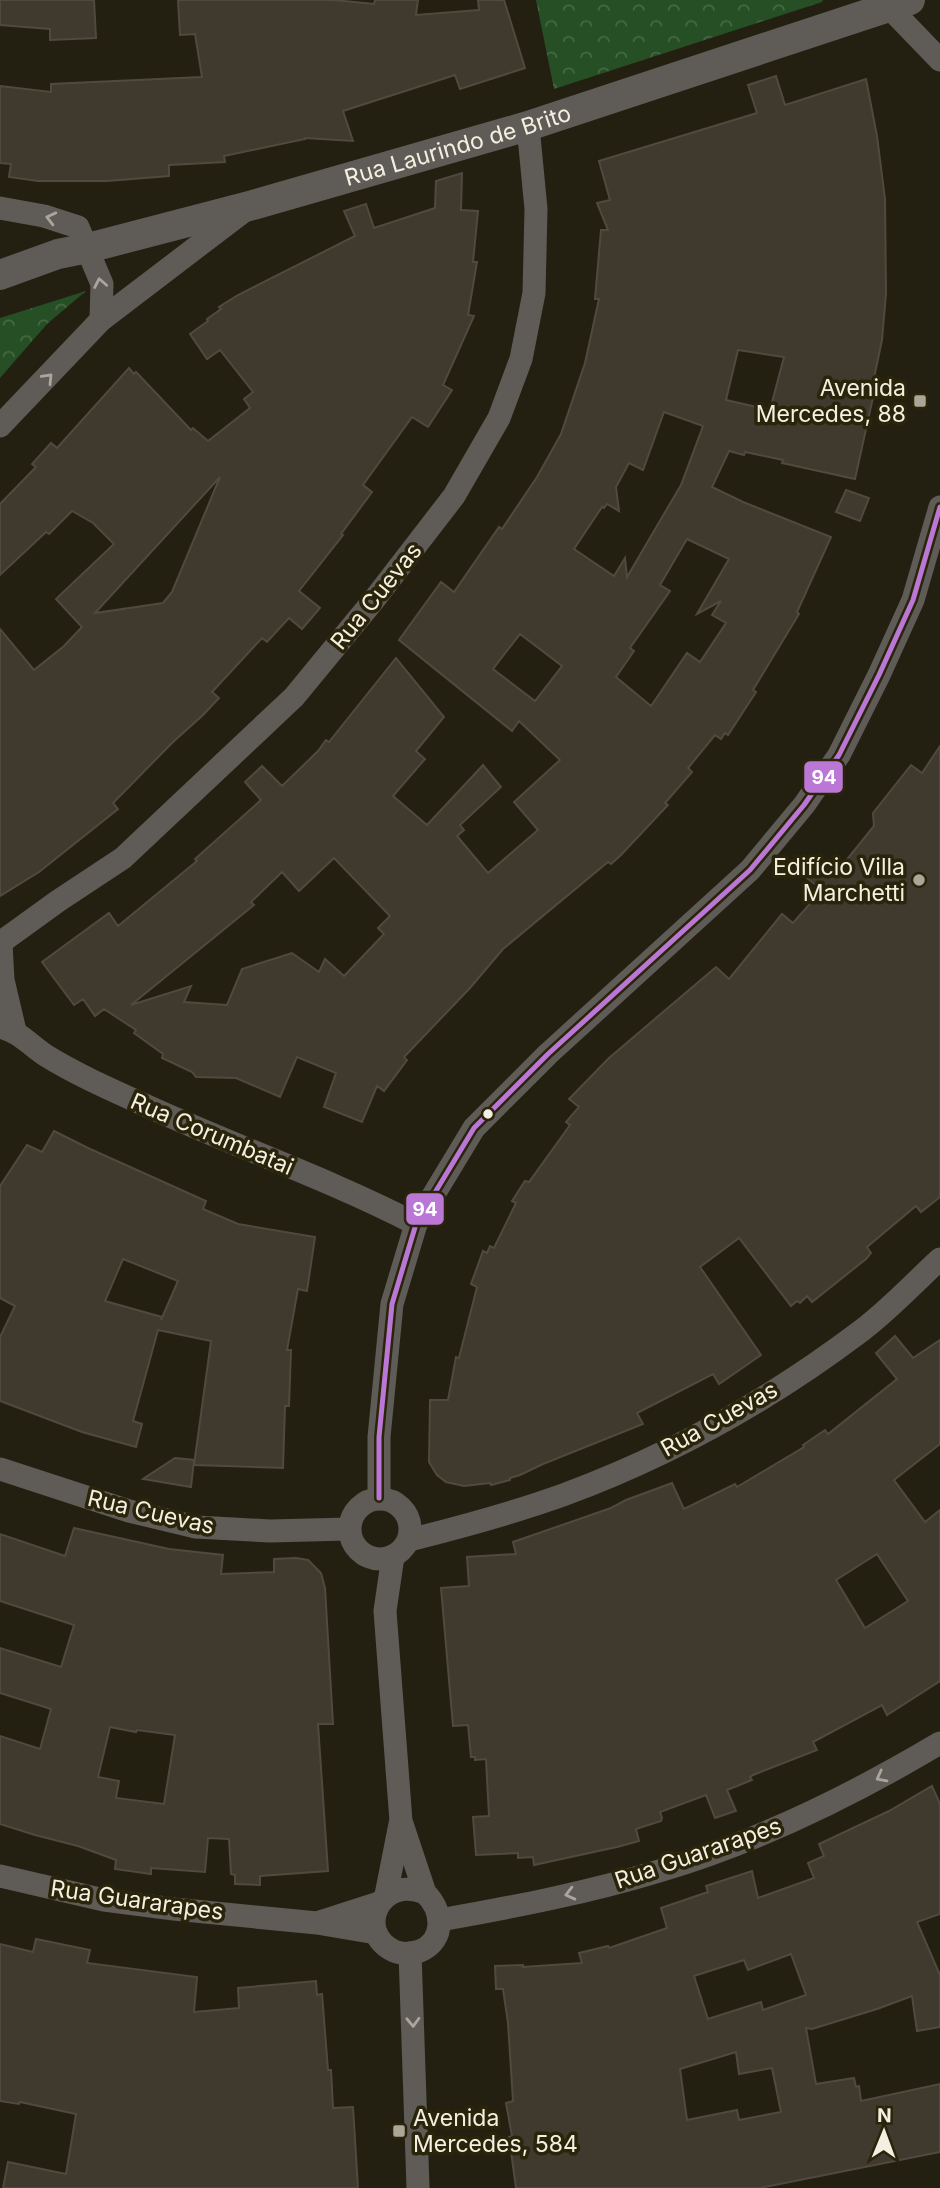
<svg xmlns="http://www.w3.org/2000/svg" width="940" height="2188" font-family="Inter,sans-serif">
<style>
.park{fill:url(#park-crowns)}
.building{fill:#3f392e;stroke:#50493f;stroke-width:2;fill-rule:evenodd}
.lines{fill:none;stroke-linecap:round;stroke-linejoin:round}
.minor{stroke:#5f5c58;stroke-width:23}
.tertiary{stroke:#5f5c58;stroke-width:30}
.bus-1-casing{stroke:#2a240a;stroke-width:10}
.bus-1{stroke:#ba77d6;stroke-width:5}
.oneway{stroke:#aaa69c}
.poi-dot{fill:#aba798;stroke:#2a240a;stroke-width:2.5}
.bus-dot{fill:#f4f0e1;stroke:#2a240a;stroke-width:2.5}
.labels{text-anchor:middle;stroke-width:7;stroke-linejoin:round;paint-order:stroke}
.street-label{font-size:23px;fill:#f4f0e1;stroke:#2a240a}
.poi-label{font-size:23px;fill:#f4f0e1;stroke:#2a240a;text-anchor:end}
.line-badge{stroke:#2a240a;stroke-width:2.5}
.badge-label{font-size:19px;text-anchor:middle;font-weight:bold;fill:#fff}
</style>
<defs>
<pattern id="park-crowns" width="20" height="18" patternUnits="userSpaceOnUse" patternTransform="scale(1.75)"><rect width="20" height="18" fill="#264f25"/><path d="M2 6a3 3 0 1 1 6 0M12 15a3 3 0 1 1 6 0" fill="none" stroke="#466944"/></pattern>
</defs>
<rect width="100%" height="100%" fill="#232011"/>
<g class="park">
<polygon points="536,0 823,0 822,2 554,89"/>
<polygon points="86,291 47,324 0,378 0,318"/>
</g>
<g class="building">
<polygon points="0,0 94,0 96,38 50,40 50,29 0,25"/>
<polygon points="178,0 334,0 374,4 375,0 418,0 416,15 479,10 478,0 504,0 525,68 460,89 455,75 343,111 353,141 305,138 305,139 224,156 225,162 169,165 169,176 107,181 38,181 9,177 11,164 0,163 0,86 51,92 51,84 202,77 195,34 180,35"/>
<path d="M776 76 785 105 866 79 877 136 885 199 886 293 882 340 871 392 874 393 855 479 782 463 783 460 745 452 744 455 729 451 712 487 743 502 831 537 797 612 799 614 753 690 756 692 728 735 725 733 721 739 715 735 688 768 692 772 665 803 668 805 621 855 611 864 608 862 503 949 470 988 404 1057 407 1060 384 1091 377 1086 362 1122 324 1107 336 1073 297 1057 280 1097 236 1078 196 1077 192 1072 162 1058 163 1054 134 1033 136 1030 104 1009 95 1016 83 999 74 1005 42 962 109 913 118 926 197 861 195 859 261 800 245 782 262 766 282 786 318 751 326 740 329 742 396 658 444 717 416 751 425 759 393 796 427 825 483 765 501 787 460 825 464 830 457 836 488 873 538 830 514 802 560 760 519 721 512 731 399 640 441 582 454 592 499 527 502 529 537 477 561 434 585 363 599 299H595L601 230H608L597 203 610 200 599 161 757 113 748 85ZM738 350 784 357 770 410 726 400ZM664 412 703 426 681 485 627 577 625 558 614 576 574 549 602 507 604 508 607 504 619 511 616 487 629 463 643 470ZM687 539 729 559 697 614 721 601 712 615 726 623 700 662 687 653 651 706 616 677 634 651 630 648 670 591 660 585ZM520 634 562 666 535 701 493 669ZM334 858 390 916 378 928 384 934 344 976 325 959 319 972 292 953 242 969 227 1005 184 1002 191 986 131 1005 254 905 251 902 282 872 299 891Z"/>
<path d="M462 173 461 210 478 211 473 262H477L468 315 474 316 443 385 452 390 428 427 412 417 363 485 372 492 341 534 343 535 299 591 320 608 302 629 289 618 267 642 262 638 212 692 219 698 203 715 173 742 113 803 118 809 39 872 0 896V629L34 670 64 646 82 627 56 599 114 544 93 523 72 511 49 534 46 532 0 575V504L36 467 32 464 51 443 57 448 129 368 134 374 136 372 191 430 193 428 208 441 250 408 244 399 253 392 220 350 207 359 190 334 208 321 207 319 221 309 219 307 238 295 355 236 344 211 366 204 374 228 435 208 436 181ZM220 477 172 592 163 603 95 613Z"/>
<polygon points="846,490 869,498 860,521 836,512"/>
<polygon points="940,746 940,1197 921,1212 916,1206 867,1247 871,1253 866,1259 812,1302 807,1296 800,1303 797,1301 791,1306 739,1238 700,1267 761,1355 719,1384 713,1374 637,1413 643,1424 543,1464 520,1475 510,1478 510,1480 491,1485 490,1483 464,1486 446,1482 437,1475 429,1462 430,1400 448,1400 456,1357 459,1358 477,1287 471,1284 483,1251 487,1253 490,1246 494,1248 516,1203 512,1201 525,1181 529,1182 570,1125 566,1122 579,1107 569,1099 609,1058 716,967 729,979 782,914 793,923 822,890 807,878 822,861 836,873 874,826 873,813 911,765 922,773"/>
<path d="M54 1131 88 1148 206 1201 203 1209 238 1224 315 1237 307 1291 298 1289 287 1350H291L289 1406H285L283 1468 194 1465 211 1341 158 1330 133 1421 142 1424 136 1447 82 1432 0 1401V1337L15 1306 0 1298V1186L27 1145 42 1152ZM123 1259 178 1281 161 1320 162 1317 105 1301Z"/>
<path d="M895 1336 913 1358 940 1340V1444L894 1480 925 1522 940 1510V1681L887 1715 882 1705 813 1742 817 1750 753 1775 750 1777 752 1780 727 1790 736 1811 715 1818 706 1795 660 1812 662 1818 661 1821 636 1829 639 1841 617 1847 534 1865 533 1857 518 1858V1853L476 1855 473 1817 489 1816 486 1759 475 1760V1757H471L468 1725 453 1726 441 1588 469 1586 467 1557 516 1554 513 1542 611 1508 626 1500 672 1483 684 1509 735 1484 737 1487 804 1447 803 1445 825 1430 828 1434 897 1379 876 1353ZM877 1554 908 1601 865 1628 836 1580Z"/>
<polygon points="175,1458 194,1460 191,1487 143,1479"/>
<path d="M74 1528 169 1549 223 1555 221 1574 274 1572V1559L296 1558 308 1560 321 1573 325 1588 333 1724H318L328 1871 260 1876V1885L235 1884V1875L231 1874 229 1839 208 1838 205 1872 151 1868V1874L115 1869 116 1860 78 1846 35 1835 0 1824V1736L40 1749 51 1709 0 1693V1648L61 1667 74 1625 0 1601V1534L65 1556ZM110 1727 136 1732 137 1730 175 1735 164 1804 116 1798 119 1781 98 1777Z"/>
<path d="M932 1786 940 1804V1914L917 1922 940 1975V2027L917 2031 912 1996 877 2009 812 2029 806 2028 816 2084 854 2078 856 2087 859 2086 861 2101 940 2084V2152L760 2188H516L509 2137 512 2136 506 2103 513 2101 508 2023 503 1989H496L495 1966 523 1965V1967L582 1963 579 1953 608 1946 609 1948 667 1928 661 1908 708 1892 706 1886 752 1871 758 1898 814 1878 808 1863 824 1856 819 1844 889 1811ZM791 1954 806 1995 763 2010 761 2002 708 2019 694 1976 744 1960 748 1970ZM736 2052 739 2074 772 2068 781 2112 739 2120 737 2110 687 2120 680 2069Z"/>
<polygon points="36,1939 90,1950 87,1963 197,1977 194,2012 239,2008 238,1988 316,1981 317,1995 322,1994 328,2070 331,2070 333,2108 353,2107 358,2188 3,2188 8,2162 66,2174 76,2114 20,2102 19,2104 0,2101 0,1944 33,1952"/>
</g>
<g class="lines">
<g class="minor">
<polyline points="882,0 940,60"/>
<polyline points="0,208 44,216 78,227 102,284 101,320"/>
<polyline points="0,426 101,320 244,211"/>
<polyline points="0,943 58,901 123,858 294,697 373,601 454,496 499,418 521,359 534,293 536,209 528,126"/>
<polyline points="1,943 3,980 15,1031"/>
<path d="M0 1027C22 1033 27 1043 45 1055 74 1073 105 1087 136 1101 228 1144 325 1177 416 1224"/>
<polyline points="0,1469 129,1511 196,1527 270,1531 349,1529"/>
<polyline points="379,1498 379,1437 392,1304 416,1224 474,1128 548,1054 750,870 804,805 839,755 879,675 913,600 940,507"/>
<circle cx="380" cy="1529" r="30"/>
<path d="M409 1540C461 1527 513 1513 563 1495 669 1456 771 1399 861 1331 889 1310 914 1283 940 1259"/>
<path d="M393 1556 385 1611 401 1821 425 1893C443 1910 446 1940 420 1951 411 1954 401 1954 394 1951 353 1931 381 1874 425 1893"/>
<polyline points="0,1876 104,1900 174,1909 317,1923 376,1933"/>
<polyline points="386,1895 400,1824"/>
<path d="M440 1920C513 1907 587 1893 659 1871 758 1842 851 1796 940 1743"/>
<polyline points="320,1922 379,1903"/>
<polyline points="410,1953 418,2188"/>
</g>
<path class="tertiary" id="s1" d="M0 275 58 254 88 248 253 205 528 126 910 0"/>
<g class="bus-1-casing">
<polyline id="bus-1" points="379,1498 379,1437 392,1304 416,1224 474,1128 548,1054 750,870 804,805 839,755 879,675 913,600 940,507"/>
</g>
<use href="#bus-1" class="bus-1"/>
</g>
<defs><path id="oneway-chevron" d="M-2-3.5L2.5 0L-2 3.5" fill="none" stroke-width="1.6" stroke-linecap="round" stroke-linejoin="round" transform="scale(1.75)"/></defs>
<g class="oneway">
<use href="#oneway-chevron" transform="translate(51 218) rotate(-166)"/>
<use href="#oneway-chevron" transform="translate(100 283) rotate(-101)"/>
<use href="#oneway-chevron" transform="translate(48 378) rotate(-46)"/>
<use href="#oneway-chevron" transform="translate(881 1777) rotate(152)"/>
<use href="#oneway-chevron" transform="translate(570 1894) rotate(166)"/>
<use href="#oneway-chevron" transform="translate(413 2022) rotate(88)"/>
</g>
<g class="poi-dot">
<rect x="913" y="394" width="14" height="14" rx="3.5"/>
<circle cx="919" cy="880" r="7"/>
<rect x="392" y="2124" width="14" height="14" rx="3.5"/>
</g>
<circle class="bus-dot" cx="488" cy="1114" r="6"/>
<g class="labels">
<g class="street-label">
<text dy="8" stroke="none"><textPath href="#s1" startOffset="476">Rua Laurindo de Brito</textPath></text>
<text transform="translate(376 596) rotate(-51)" y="8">Rua Cuevas</text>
<text transform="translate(212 1134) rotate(23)" y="8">Rua Corumbatai</text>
<text transform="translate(719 1419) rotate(-29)" y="8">Rua Cuevas</text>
<text transform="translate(151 1512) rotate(13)" y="8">Rua Cuevas</text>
<text transform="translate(698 1853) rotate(-19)" y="8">Rua Guararapes</text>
<text transform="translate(137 1900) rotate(8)" y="8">Rua Guararapes</text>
</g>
<g class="poi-label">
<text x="906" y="396">Avenida<tspan x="906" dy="26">Mercedes, 88</tspan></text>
<text x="905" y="875">Edifício Villa<tspan x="905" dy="26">Marchetti</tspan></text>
<text x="413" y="2126" text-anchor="start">Avenida<tspan x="413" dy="26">Mercedes, 584</tspan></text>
</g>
</g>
<g class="line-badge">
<rect x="803" y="760" width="41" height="34" rx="7" fill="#ba77d6"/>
<rect x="405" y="1192" width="40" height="34" rx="7" fill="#ba77d6"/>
</g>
<g class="badge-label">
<text x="824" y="784">94</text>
<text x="425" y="1216">94</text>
</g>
<g transform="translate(884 2132) rotate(1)" stroke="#2a240a" stroke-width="5" paint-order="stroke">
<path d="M0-5L12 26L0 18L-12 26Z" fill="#f4f0e1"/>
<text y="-10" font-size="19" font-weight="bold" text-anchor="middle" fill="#f4f0e1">N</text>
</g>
</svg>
